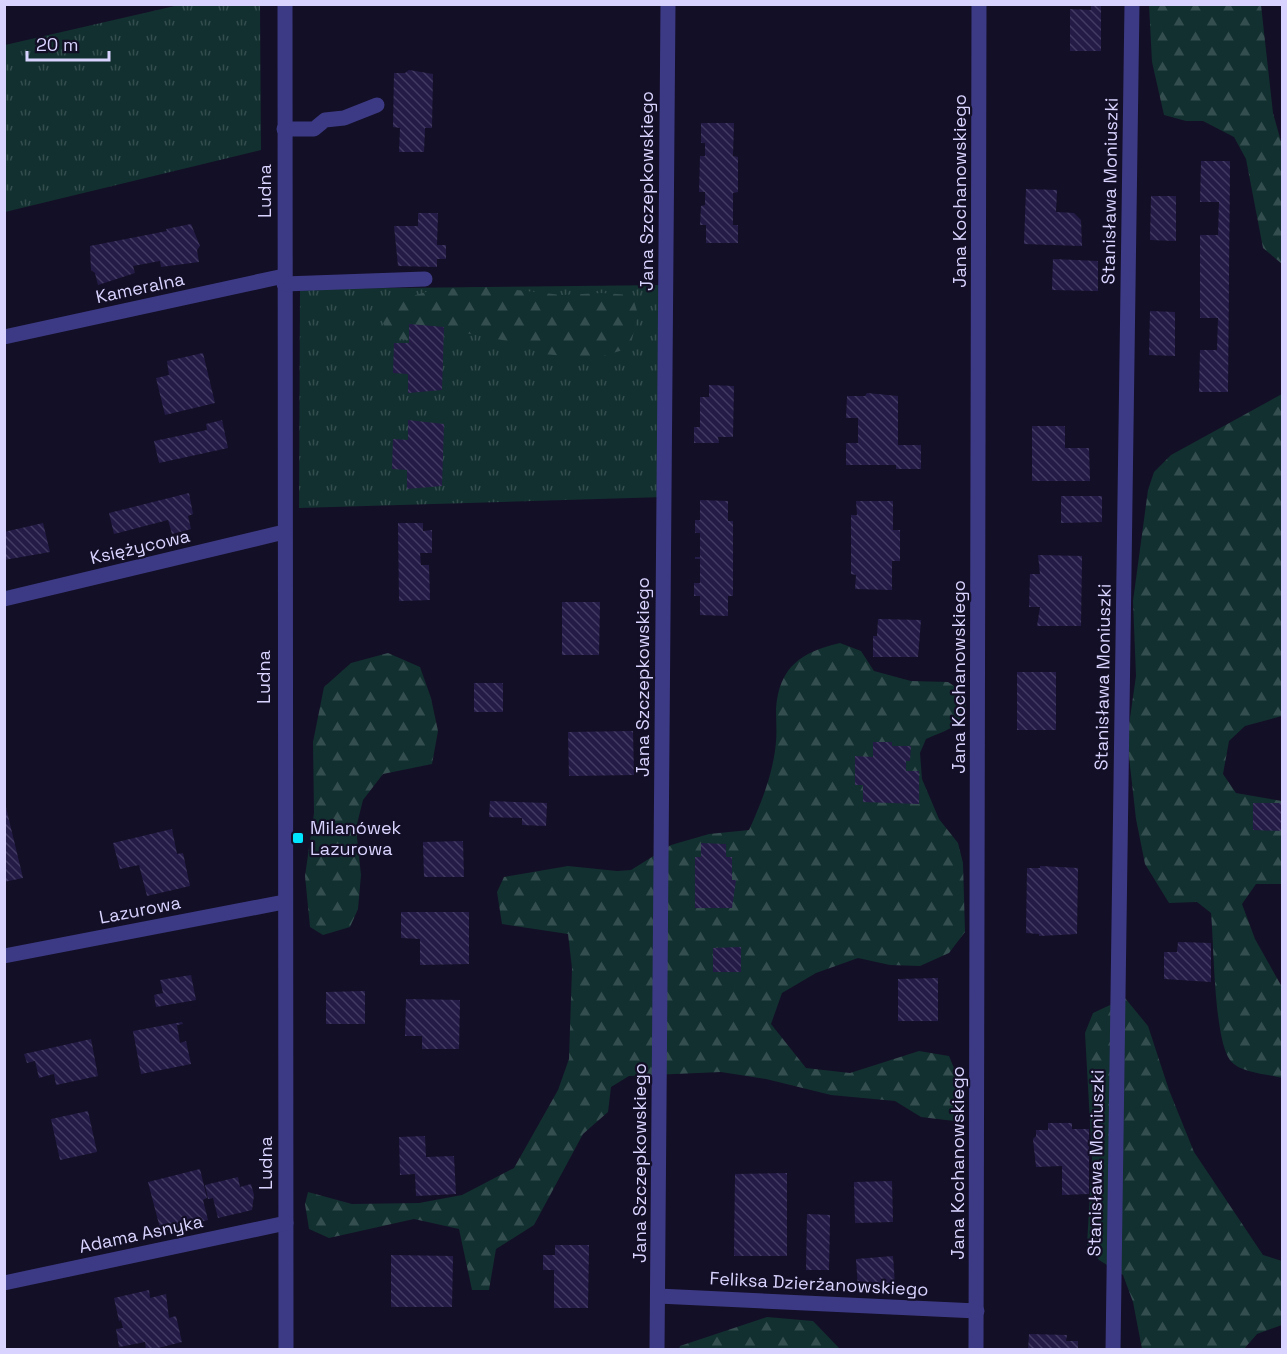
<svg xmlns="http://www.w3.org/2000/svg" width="1287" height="1354" font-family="'Space Grotesk',sans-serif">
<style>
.grass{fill:url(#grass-tufts)}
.forest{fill:url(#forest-firs)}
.building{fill:url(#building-back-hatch)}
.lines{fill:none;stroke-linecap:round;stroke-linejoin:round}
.minor{stroke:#3d3a85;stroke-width:15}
.poi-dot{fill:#00e5ff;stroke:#130f26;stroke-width:2}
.labels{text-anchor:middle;stroke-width:4.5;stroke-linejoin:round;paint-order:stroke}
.street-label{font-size:18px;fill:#d9d4ff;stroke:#130f26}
.poi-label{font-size:18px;fill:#d9d4ff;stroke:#130f26;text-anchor:start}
</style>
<defs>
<pattern id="grass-tufts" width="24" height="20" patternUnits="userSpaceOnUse" patternTransform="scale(1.5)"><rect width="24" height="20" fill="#12302f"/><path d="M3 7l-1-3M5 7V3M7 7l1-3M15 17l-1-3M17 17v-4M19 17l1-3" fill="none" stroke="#344d4e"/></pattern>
<pattern id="forest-firs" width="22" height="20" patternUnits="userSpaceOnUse" patternTransform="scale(1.5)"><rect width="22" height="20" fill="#12302f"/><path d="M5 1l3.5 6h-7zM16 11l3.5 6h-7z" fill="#344d4e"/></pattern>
<pattern id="building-back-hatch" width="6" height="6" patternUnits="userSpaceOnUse" patternTransform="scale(1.5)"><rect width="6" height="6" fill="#241b47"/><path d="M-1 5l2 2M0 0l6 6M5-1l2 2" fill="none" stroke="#433b63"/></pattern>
</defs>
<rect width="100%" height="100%" fill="#130f26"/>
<g class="grass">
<polygon points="179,5 260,5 261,150 5,212 5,45"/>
<polygon points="666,285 664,497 299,508 300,289"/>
</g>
<g class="forest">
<polygon points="1149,5 1261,5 1273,113 1282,145 1282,264 1263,248 1246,159 1234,137 1203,121 1186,121 1164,115 1152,62"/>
<polygon points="490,287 562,295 602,293 632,295 638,314 630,348 592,359 544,354 507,341 460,332 407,340 389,337 383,323 392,302 436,289"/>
<path d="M1282 394V716L1245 726 1229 741 1223 774 1236 793 1282 801V884H1256L1242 904 1255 939 1282 987V1078C1268 1074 1239 1073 1230 1060 1214 1039 1214 945 1211 913L1197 902 1169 903 1145 864 1136 819 1127 739 1136 676 1133 601 1148 490 1154 472 1171 455Z"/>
<path d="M840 643 861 651 874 671 911 681 948 682 965 693C970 725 951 728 926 739L920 753 922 779 939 819 958 843 963 863 965 932 949 953 920 966 890 965 858 958 816 973 782 993 771 1024 806 1068 850 1073 919 1051 949 1056C960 1082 965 1095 954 1121L921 1117 895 1101 831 1095 766 1079 721 1072 629 1076 611 1087 608 1112 583 1134 534 1225 496 1249 489 1290H472L459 1229 414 1219 329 1238 309 1229 305 1204 308 1192 352 1204 419 1203 462 1195 514 1168 558 1090 569 1059 572 968 568 934 502 924 497 892 504 877 568 866 617 871 631 870 671 845 709 834 749 830C762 801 773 774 776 742 777 731 776 720 776 709 779 667 801 652 840 643Z"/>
<polygon points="388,653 420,667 431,698 438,731 432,764 383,774 363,800 356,828 361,875 358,909 350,927 323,935 310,927 305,876 314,813 313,742 324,687 351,663"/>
<polygon points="1125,998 1148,1026 1169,1090 1194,1152 1263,1255 1282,1261 1282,1325 1257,1334 1244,1349 1142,1349 1133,1302 1123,1275 1099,1260 1087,1245 1092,1158 1085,1033 1093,1013"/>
<polygon points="767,1317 813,1321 840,1349 679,1349 680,1346"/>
</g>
<g class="building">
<polygon points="1091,4 1101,4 1101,51 1070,51 1070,9 1091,10"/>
<polygon points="409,70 433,74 432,128 425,128 424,152 399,152 400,128 393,127 394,73 405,73"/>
<polygon points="701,123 734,123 733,156 738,157 738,192 733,193 733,225 738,225 738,243 706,243 706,225 700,225 701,206 705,205 705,192 699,192 700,156 705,156 705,143 701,143"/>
<polygon points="1201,161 1230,161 1228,392 1199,392 1200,350 1217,350 1218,318 1200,318 1200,235 1218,235 1219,202 1200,202"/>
<polygon points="1026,189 1057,190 1056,212 1074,213 1081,220 1082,246 1024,244"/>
<polygon points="1151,196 1176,196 1176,241 1150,240"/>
<polygon points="418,213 438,213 437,245 446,245 446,259 437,259 437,267 398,266 394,226 418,226"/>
<polygon points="191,224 200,246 197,250 199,262 161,267 160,261 133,266 135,273 98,285 95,273 91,270 90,246 167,231 166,229"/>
<polygon points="1053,259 1098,261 1098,291 1052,290"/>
<polygon points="1150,311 1175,312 1175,356 1149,355"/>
<polygon points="409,324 444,327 442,390 408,393 408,374 393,373 394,343 409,343"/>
<polygon points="203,353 215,403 165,415 156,378 169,375 167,361"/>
<polygon points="709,385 734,386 733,437 718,437 719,443 694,443 694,427 700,427 700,397 709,397"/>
<polygon points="867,393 898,396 898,445 921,445 921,469 896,469 896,465 846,465 846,443 858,443 858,418 846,418 847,396 865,396"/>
<polygon points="222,420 228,448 159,463 154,441 207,430 206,424"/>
<polygon points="408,420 444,424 442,486 407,489 407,470 392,469 393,439 408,440"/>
<polygon points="1032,426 1065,426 1065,448 1089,448 1090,481 1032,481"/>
<polygon points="189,493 193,514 188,516 191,529 172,534 168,520 114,534 109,513"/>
<polygon points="1061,496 1102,496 1102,522 1061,523"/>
<polygon points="700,500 728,501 728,521 733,521 733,596 728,596 728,616 700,615 700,596 694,596 694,583 700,583 700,559 695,559 695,557 700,557 700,533 695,533 695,520 700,520"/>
<polygon points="856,501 893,501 893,530 900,530 900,561 892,561 892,590 855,589 856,575 851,574 851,515 857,515"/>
<polygon points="43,523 50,552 4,560 4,532"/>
<polygon points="398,523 423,523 423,531 432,530 432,553 420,553 421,565 429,565 430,600 399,601"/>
<polygon points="1038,555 1082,556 1081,626 1037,626 1040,607 1029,607 1030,574 1040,574"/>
<polygon points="562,602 600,602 599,655 562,655"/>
<polygon points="878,619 921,620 918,657 873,657 873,636 877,636"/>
<rect x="1017" y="672" width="39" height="58"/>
<rect x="474" y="683" width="29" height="29"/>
<polygon points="633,731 634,775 569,776 568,732"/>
<polygon points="873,742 892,742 892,746 911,746 910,761 906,761 906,771 919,771 919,804 863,802 863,785 855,785 855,756 873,757"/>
<polygon points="4,799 23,878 4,882"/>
<polygon points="490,801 547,803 546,826 522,825 522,818 489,817"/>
<polygon points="1253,803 1282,803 1282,831 1253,830"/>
<polygon points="172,829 177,854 183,853 190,886 147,896 139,865 120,869 113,843"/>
<polygon points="463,841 464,877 424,877 423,842"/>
<polygon points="701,843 726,844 726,857 732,857 732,880 736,880 732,908 695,908 695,857 701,857"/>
<polygon points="1040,866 1078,868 1077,934 1039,936 1039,934 1026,933 1027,868 1040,868"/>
<polygon points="401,912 469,912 469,964 420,965 420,939 401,938"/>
<polygon points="1178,942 1211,943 1211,982 1164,979 1164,952 1177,952"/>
<polygon points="741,947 741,972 713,972 713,948"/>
<polygon points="191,975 196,1000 156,1007 154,995 163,993 160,980"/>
<polygon points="938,978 938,1021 898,1021 898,979"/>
<polygon points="365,991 365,1024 326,1024 326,992"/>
<polygon points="406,999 460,1000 459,1049 422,1049 422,1036 405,1036"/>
<polygon points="182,1022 183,1024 177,1025 180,1043 186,1041 191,1064 141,1074 133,1031"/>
<polygon points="91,1039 98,1076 56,1085 54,1074 39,1078 35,1061 27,1063 24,1054"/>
<polygon points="88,1111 97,1152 60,1160 51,1119"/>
<polygon points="1048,1123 1072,1123 1072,1129 1089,1129 1089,1194 1062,1195 1062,1166 1036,1167 1033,1139 1036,1136 1036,1130 1048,1130"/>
<polygon points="425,1136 426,1157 454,1156 456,1194 416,1196 415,1174 400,1175 399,1137"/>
<polygon points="200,1169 207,1198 203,1200 208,1220 161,1232 148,1182"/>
<polygon points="787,1173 787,1256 734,1256 735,1174"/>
<polygon points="238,1177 240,1187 251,1184 254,1195 252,1210 218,1218 213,1198 208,1199 205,1185"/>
<polygon points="892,1181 893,1222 855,1223 854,1182"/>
<polygon points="807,1214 830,1215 829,1270 806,1270"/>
<polygon points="555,1245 589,1245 588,1308 554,1308 554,1270 543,1270 543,1255 555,1255"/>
<polygon points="391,1255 453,1256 452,1307 391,1307"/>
<polygon points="893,1256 895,1285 858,1288 856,1259"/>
<polygon points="149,1290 150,1298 166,1294 169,1318 176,1316 182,1342 150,1350 146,1350 145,1342 119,1347 116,1329 123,1328 121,1320 119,1321 114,1298"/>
<polygon points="1029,1334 1067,1335 1066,1341 1078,1341 1078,1350 1028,1350"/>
</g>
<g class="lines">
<g class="minor">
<polyline points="285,4 286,1350"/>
<polyline points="284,129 314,129 325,120 344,118 377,105"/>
<polyline points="284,284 425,279"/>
<polyline points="4,337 284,276"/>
<polyline points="4,599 284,532"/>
<polyline points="4,956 284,902"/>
<polyline points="4,1283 286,1223"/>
<polyline points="658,1296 977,1311"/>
<polyline points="657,1350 668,4"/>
<polyline points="976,1350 979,4"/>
<polyline points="1113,1350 1132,4"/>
</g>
</g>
<rect class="poi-dot" x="292" y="832" width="12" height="12" rx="3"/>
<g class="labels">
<g class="street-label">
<text transform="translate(265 191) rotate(-90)" y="6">Ludna</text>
<text transform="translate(647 191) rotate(-90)" y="6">Jana Szczepkowskiego</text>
<text transform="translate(960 191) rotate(-90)" y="6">Jana Kochanowskiego</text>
<text transform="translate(1110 191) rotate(-89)" y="6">Stanisława Moniuszki</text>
<text transform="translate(140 288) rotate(-12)" y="6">Kameralna</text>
<text transform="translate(140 547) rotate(-13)" y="6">Księżycowa</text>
<text transform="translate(264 677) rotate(-90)" y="6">Ludna</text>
<text transform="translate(643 677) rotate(-90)" y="6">Jana Szczepkowskiego</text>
<text transform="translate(959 677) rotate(-90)" y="6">Jana Kochanowskiego</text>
<text transform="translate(1103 677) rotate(-89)" y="6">Stanisława Moniuszki</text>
<text transform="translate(140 910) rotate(-11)" y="6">Lazurowa</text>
<text transform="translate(266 1163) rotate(-90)" y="6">Ludna</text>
<text transform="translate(640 1163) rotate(-90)" y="6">Jana Szczepkowskiego</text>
<text transform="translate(958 1163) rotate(-90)" y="6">Jana Kochanowskiego</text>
<text transform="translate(1096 1163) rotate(-89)" y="6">Stanisława Moniuszki</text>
<text transform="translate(141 1234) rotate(-12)" y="6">Adama Asnyka</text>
<text transform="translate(819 1284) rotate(3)" y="6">Feliksa Dzierżanowskiego</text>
</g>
<g class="poi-label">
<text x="310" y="834">Milanówek<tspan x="310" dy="21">Lazurowa</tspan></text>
</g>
</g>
<rect width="1287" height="1354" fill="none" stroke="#d9d4ff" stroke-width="12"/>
<path d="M27 51v9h82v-9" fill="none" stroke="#d9d4ff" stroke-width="3"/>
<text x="36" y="51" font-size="18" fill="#d9d4ff" stroke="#130f26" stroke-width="4.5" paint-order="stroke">20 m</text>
</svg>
